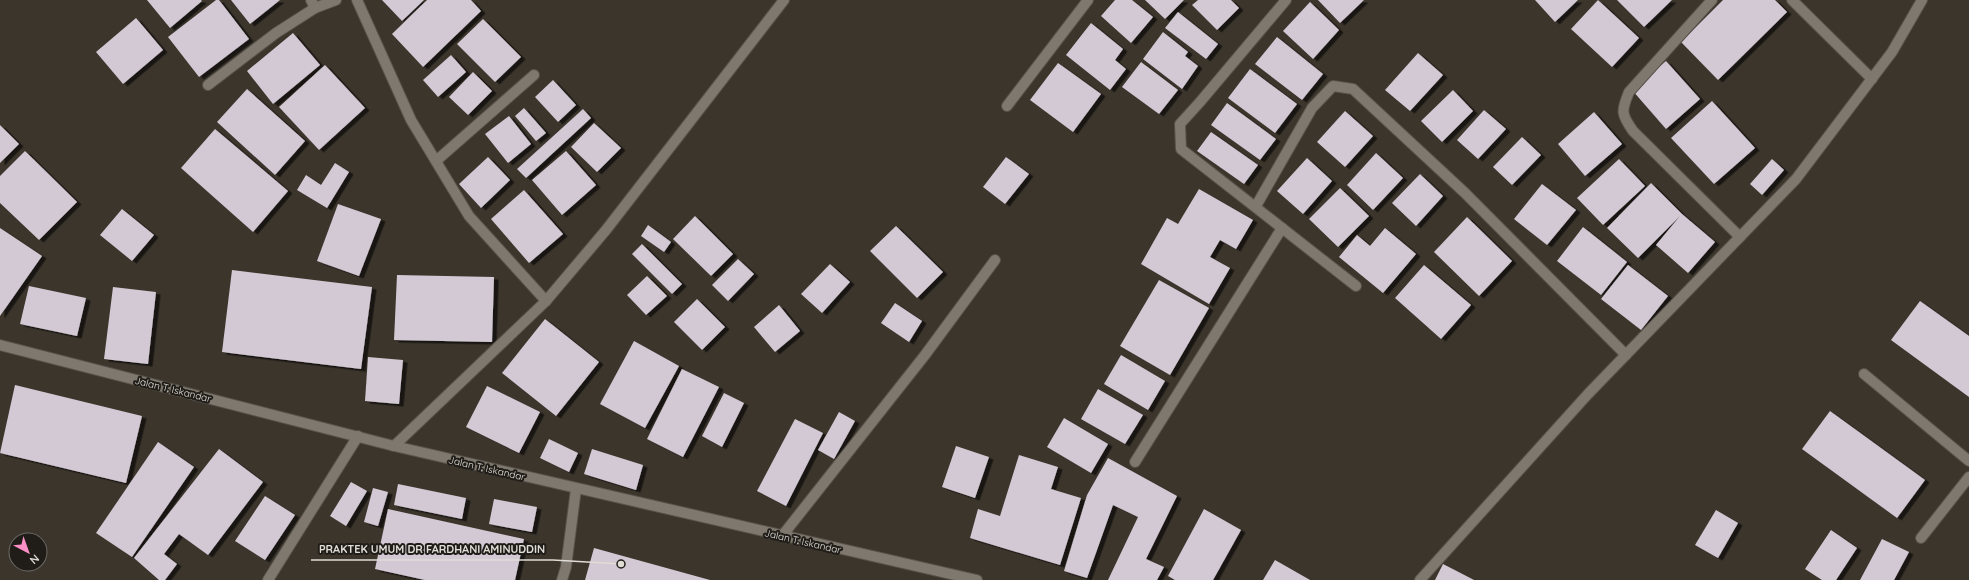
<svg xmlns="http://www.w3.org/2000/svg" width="1969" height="580" font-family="Quicksand,sans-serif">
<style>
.building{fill:#d2c9d4;filter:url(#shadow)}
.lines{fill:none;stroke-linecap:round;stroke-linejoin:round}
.minor-casing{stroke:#57524a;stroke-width:12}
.minor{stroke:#7f786e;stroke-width:10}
.labels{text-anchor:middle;stroke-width:4;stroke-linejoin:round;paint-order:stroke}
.street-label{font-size:10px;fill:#e0dcd6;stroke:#201d19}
.leader{fill:none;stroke:#e0dcd6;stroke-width:1.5}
.callout-dot{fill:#e0dcd6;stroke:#201d19;stroke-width:1.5}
.callout-label{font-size:11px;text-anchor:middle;font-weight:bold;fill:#e0dcd6;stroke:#201d19;stroke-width:4;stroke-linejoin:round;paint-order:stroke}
</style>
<defs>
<filter id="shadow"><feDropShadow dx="4.5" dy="2.5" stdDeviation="0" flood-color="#0009"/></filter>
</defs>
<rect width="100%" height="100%" fill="#3b352c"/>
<g class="building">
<polygon points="147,0 201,0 202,1 170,28"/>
<polygon points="216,0 219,0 249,39 199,77 168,37"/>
<polygon points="231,0 280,0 250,24"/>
<polygon points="382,0 424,0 402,21"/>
<polygon points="427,0 471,0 481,11 423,67 392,34"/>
<polygon points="1115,0 1132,0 1153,17 1131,43 1101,16"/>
<polygon points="1145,0 1184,0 1165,19"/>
<polygon points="1198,0 1231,0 1239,8 1217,30 1192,5"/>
<polygon points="1318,0 1364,0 1340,23"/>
<polygon points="1535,0 1578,0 1555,22"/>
<polygon points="1598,0 1639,38 1612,67 1571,29"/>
<polygon points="1617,0 1672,0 1644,27"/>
<polygon points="1723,0 1775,0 1787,12 1718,80 1681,42"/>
<polygon points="1310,2 1339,30 1313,59 1283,31"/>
<polygon points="1178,12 1218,44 1206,59 1165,28"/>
<polygon points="136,18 163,50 123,84 96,52"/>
<polygon points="483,19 521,57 495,82 457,44"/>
<polygon points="1091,23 1123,49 1115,60 1126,69 1110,90 1066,55"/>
<polygon points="1163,32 1188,52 1185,56 1198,66 1182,89 1143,59"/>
<polygon points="293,33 320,65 273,104 247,71"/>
<polygon points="1277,37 1323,74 1302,100 1255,64"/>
<polygon points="1418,53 1443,75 1410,111 1385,90"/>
<polygon points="451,55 466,72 438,97 423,80"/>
<polygon points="1666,61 1700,99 1666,129 1632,90"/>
<polygon points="1141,62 1178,90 1159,114 1122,87"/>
<polygon points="1058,63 1101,94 1073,132 1030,100"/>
<polygon points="325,65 365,108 319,150 279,107"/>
<polygon points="1250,69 1297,104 1275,133 1228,98"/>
<polygon points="473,72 492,91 468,115 449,97"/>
<polygon points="553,80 576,105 558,122 535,97"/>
<polygon points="247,89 305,141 275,175 217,122"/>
<polygon points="1453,90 1473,111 1442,142 1421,121"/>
<polygon points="1712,101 1755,148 1714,184 1671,138"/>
<polygon points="1227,103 1276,139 1260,160 1211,125"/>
<polygon points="524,108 546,133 536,141 515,116"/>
<polygon points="583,109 591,118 526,178 517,169"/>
<polygon points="1484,110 1506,129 1478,159 1457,140"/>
<polygon points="1345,111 1373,136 1345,167 1317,142"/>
<polygon points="1594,112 1622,144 1585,176 1558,144"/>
<polygon points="509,116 531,144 508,163 485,134"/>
<polygon points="594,123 621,148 597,172 571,147"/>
<polygon points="0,125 19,144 0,163"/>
<polygon points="215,129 288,191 253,232 181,168"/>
<polygon points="1211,132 1258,165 1244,184 1197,151"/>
<polygon points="1522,137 1541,155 1512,185 1493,167"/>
<polygon points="25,151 77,202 39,240 0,203 0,176"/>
<polygon points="566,151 596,185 562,215 532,180"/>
<polygon points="1376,153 1403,178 1373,210 1347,185"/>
<polygon points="488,157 510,180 481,208 459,184"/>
<polygon points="1006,157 1029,174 1005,204 983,187"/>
<polygon points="1307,158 1332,181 1303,214 1277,191"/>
<polygon points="1619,159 1645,186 1603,225 1577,198"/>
<polygon points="1772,159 1784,170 1762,195 1750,184"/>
<polygon points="335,163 349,172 327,208 297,190 306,175 321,185"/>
<polygon points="1420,174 1443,196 1416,226 1392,203"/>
<polygon points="1651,183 1682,214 1715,242 1688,273 1656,245 1680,216 1638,258 1607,228"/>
<polygon points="1542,184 1576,210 1547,245 1514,219"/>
<polygon points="1340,188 1369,216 1338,247 1309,219"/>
<polygon points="1199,189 1253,220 1236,249 1220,240 1210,257 1230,268 1209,304 1141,264 1167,218 1178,224"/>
<polygon points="524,190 563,234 529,263 491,219"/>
<polygon points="338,204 381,219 359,276 317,261"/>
<polygon points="122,209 154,235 132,261 100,235"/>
<polygon points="695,216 733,254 711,276 673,239"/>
<polygon points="1467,217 1512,261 1479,296 1434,252"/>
<polygon points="648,225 671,242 664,252 641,236"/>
<polygon points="896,226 943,272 917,298 870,251"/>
<polygon points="1583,227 1627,262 1601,295 1557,261"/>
<polygon points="0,228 42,256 0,316"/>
<polygon points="1385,228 1416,254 1383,293 1339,257 1357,235 1370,246"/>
<polygon points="642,244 682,284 672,294 632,254"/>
<polygon points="738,259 754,274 728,301 712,285"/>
<polygon points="830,264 850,282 822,313 801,294"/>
<polygon points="1424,265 1471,305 1441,339 1395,298"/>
<polygon points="1628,265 1668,296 1641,330 1601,299"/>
<polygon points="232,270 372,287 361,369 222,352"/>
<polygon points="397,275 494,277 492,342 394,340"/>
<polygon points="647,276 667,296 646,315 627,295"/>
<polygon points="1159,280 1209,308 1170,375 1120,346"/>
<polygon points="29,286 86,298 77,336 20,324"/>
<polygon points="113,287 156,292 148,364 104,359"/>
<polygon points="697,299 725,327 702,350 674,322"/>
<polygon points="1920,301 1969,336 1969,397 1891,340"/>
<polygon points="895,303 922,321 909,342 881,323"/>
<polygon points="779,305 800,331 775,352 754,327"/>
<polygon points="545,319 599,362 556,416 502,373"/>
<polygon points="634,341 679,366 645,428 600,404"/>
<polygon points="1121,355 1165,381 1148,410 1104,384"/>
<polygon points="368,357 403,360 399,404 365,401"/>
<polygon points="682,369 719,387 683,457 647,439"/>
<polygon points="15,385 142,416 126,483 0,453"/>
<polygon points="487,386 540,412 519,453 466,427"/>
<polygon points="1098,389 1143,415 1125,444 1081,419"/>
<polygon points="724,393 744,403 722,447 702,436"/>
<polygon points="1830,411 1925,480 1897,518 1802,449"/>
<polygon points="839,412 855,421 834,459 818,450"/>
<polygon points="1064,418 1108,444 1091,473 1047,447"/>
<polygon points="795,419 823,433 786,506 757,491"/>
<polygon points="549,439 578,453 569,472 540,458"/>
<polygon points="158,442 194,467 132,557 96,533"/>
<polygon points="956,446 989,457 975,498 942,487"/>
<polygon points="219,449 263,482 208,555 179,534 164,554 177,564 165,580 159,580 134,558"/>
<polygon points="592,449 643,465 636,490 584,474"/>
<polygon points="1019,455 1058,467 1051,489 1081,498 1060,565 970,538 978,509 1000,516"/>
<polygon points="1108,458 1177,496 1146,559 1164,567 1157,580 1108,580 1138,517 1113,505 1087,578 1064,571 1087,495"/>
<polygon points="351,482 367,491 346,526 330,516"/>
<polygon points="398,484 466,498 462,519 394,505"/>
<polygon points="373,488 388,492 378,526 364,522"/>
<polygon points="265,496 295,515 265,560 235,541"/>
<polygon points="494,499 537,507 532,532 489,524"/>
<polygon points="388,509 524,539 515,580 425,580 375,569"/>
<polygon points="1204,509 1241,530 1213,580 1175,580 1168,576"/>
<polygon points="1716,510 1738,523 1718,558 1695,545"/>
<polygon points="1831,530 1857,548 1836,580 1822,580 1805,569"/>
<polygon points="1882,539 1909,552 1894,580 1860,580"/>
<polygon points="594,548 710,580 585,580"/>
<polygon points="1275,560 1310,580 1263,580"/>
<polygon points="1443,564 1474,580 1435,580"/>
</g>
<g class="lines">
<g class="minor-casing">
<g id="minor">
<polyline points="311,0 315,8 336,0"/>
<polyline points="357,0 411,120 469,216 546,301"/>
<polyline points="1286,0 1200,102 1180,124 1181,149 1356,286"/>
<path d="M1712 0 1629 92C1621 111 1621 114 1633 131L1740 237"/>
<polyline points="1792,0 1872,79"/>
<polyline points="208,85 276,33 315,8"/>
<polyline points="1007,106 1088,0"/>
<polyline points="436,161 534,75"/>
<polyline points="1256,206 1312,108 1333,86 1353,89 1465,193 1626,355"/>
<polyline points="0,345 394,446 977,580"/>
<polyline points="1864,374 1969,461"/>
<polyline points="394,446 546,301 606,230 784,0"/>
<polyline points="1135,462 1282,228"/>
<polyline points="782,536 925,355 995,260"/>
<polyline points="1921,538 1969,477"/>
<polyline points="268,580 358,436"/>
<polyline points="562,580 566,567 576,489"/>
<polyline points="1420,580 1588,394 1796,179 1892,52 1922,0"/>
</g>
</g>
<use href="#minor" class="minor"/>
</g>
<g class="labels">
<g class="street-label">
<text transform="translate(173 389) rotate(14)" y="4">Jalan T. Iskandar</text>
<text transform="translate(487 468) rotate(13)" y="4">Jalan T. Iskandar</text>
<text transform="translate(803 541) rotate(13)" y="4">Jalan T. Iskandar</text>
</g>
</g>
<path class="leader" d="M621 564L553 560H311"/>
<circle class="callout-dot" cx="621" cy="564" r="4"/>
<g class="callout-label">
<text x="432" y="553">PRAKTEK UMUM DR FARDHANI AMINUDDIN</text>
</g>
<g transform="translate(28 552) rotate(139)"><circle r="19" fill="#201d19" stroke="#6d6965"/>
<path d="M0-3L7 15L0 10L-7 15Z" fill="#fb8fc6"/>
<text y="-6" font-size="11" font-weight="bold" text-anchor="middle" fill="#e0dcd6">N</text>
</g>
</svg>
